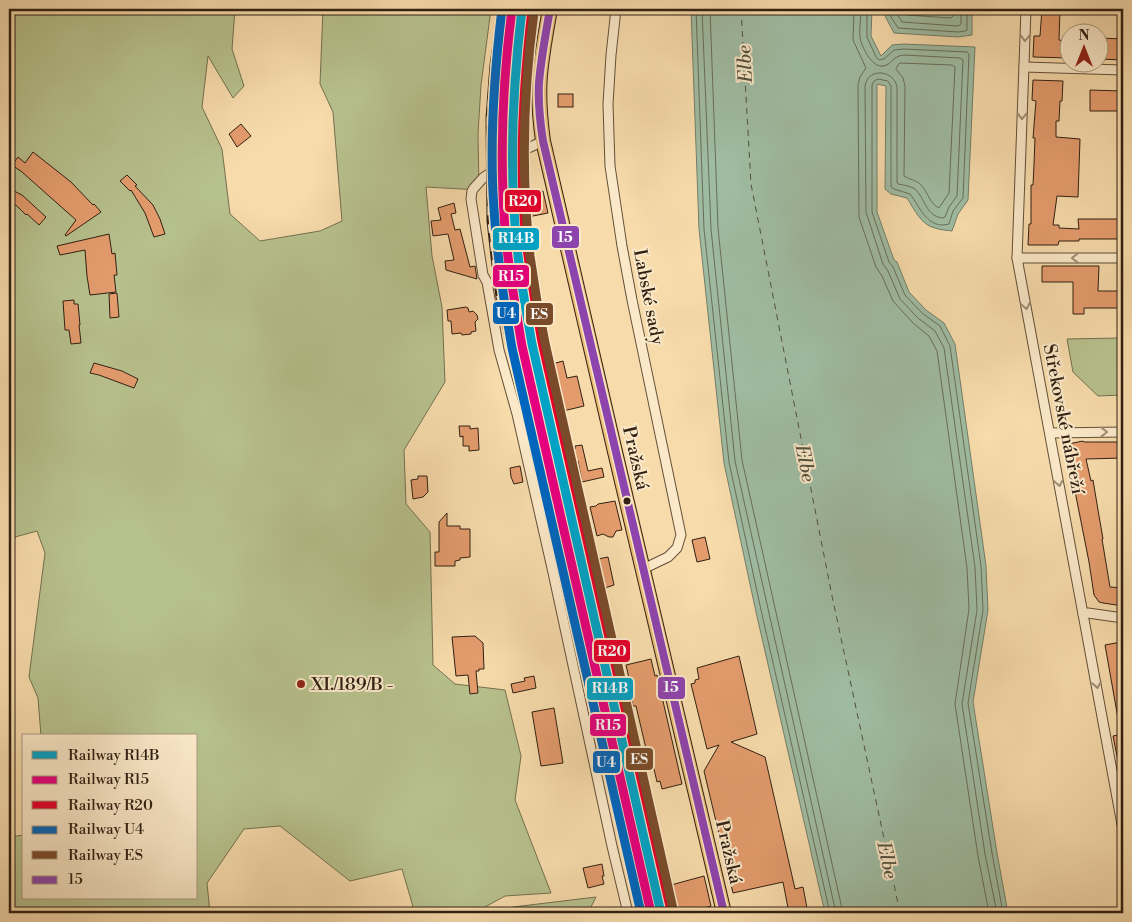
<svg xmlns="http://www.w3.org/2000/svg" width="1132" height="922" font-family="'Libre Bodoni',serif">
<style>
.green{fill:#b7c18d;stroke:#747050}
.water{fill:#9fbca3;stroke:#737e69}
.lines{fill:none;stroke-linecap:round;stroke-linejoin:round}
.shore{stroke:#686e5b;stroke-width:1}
.ferry{stroke:#524f3e;stroke-width:1;stroke-dasharray:6 5;stroke-linecap:butt}
.building{fill:#e49c6d;stroke:#312013}
.minor-casing{stroke:#624f39;stroke-width:11}
.primary-casing{stroke:#312013;stroke-width:16}
.minor{stroke:#fae8c8;stroke-width:9}
.primary{stroke:#ecbe76;stroke-width:14}
.rail-casing{stroke:#312013;stroke-width:5}
.rail{stroke:#fae8c8;stroke-width:3;stroke-dasharray:9;stroke-linecap:butt}
.bus-1-casing{stroke:#fae8c8;stroke-width:11}
.bus-1{stroke:#8e44ad;stroke-width:8}
.rail-1-casing{stroke:#fae8c8;stroke-width:12}
.rail-2-casing{stroke:#fae8c8;stroke-width:12}
.rail-3-casing{stroke:#fae8c8;stroke-width:12}
.rail-4-casing{stroke:#fae8c8;stroke-width:12}
.rail-5-casing{stroke:#fae8c8;stroke-width:12}
.rail-1{stroke:#02a2c5;stroke-width:9}
.rail-2{stroke:#e5007d;stroke-width:9}
.rail-3{stroke:#e4002b;stroke-width:9}
.rail-4{stroke:#0065bd;stroke-width:9}
.rail-5{stroke:#7a4b2a;stroke-width:9}
.oneway{stroke:#a08e77}
.bus-dot{fill:#312013;stroke:#fae8c8;stroke-width:2}
.poi-dot{fill:#8f2418;stroke:#fae8c8;stroke-width:2}
.labels{text-anchor:middle;stroke-width:4;stroke-linejoin:round;paint-order:stroke}
.street-label{font-size:18px;fill:#312013;stroke:#fae8c8}
.poi-label{font-size:18px;fill:#312013;stroke:#fae8c8;text-anchor:start}
.water-label{font-size:19px;font-style:italic;fill:#524f3e;stroke:#fae8c8}
.line-badge{stroke:#fae8c8;stroke-width:2}
.badge-label{font-size:14px;text-anchor:middle;font-weight:bold;fill:#fff}
</style>
<rect width="100%" height="100%" fill="#f7dbab"/>
<filter id="stains"><feTurbulence type="fractalNoise" baseFrequency=".004" numOctaves="4"/><feColorMatrix values="0 0 0 0 .2 0 0 0 0 .09 0 0 0 0 .02 0 0 0 .5 -.17"/></filter>
<radialGradient id="worn" r=".72"><stop offset=".6" stop-color="#630" stop-opacity="0"/><stop offset="1" stop-color="#630" stop-opacity=".3"/></radialGradient>
<g class="green">
<polygon points="9,9 235,9 232,49 244,86 233,98 208,56 202,107 222,149 230,214 260,241 320,231 342,221 333,112 320,84 323,9 491,9 481,85 478,134 479,190 426,187 432,256 442,307 445,382 404,450 406,504 430,532 433,665 455,684 505,690 521,756 515,800 551,893 505,896 474,913 412,913 414,910 402,869 350,881 280,826 244,829 207,883 210,913 9,913 9,837 24,835 24,898 196,898 196,736 41,736 38,698 29,677 45,553 37,531 15,537 9,548"/>
<polygon points="1119,338 1122,395 1098,396 1073,372 1067,339"/>
<polygon points="596,897 588,913 500,913 513,907"/>
</g>
<g class="water">
<path d="M691 9H872L871 36 881 56 892 45 903 44 975 47 968 200 958 214 952 231C946 230 940 230 935 228 921 225 914 209 907 198L891 194 885 189 886 86 877 84V212L894 260 897 262 909 292 926 310 944 323 955 344 986 566 988 610 973 702 997 853 1008 913H825L756 612 724 463 699 229Z"/>
<polygon points="883,9 972,9 972,35 958,37 894,33 883,12"/>
</g>
<g class="lines">
<g class="shore">
<polyline points="696,9 704,229 729,462 761,610 830,913"/>
<polyline points="702,9 711,229 735,461 836,913"/>
<polyline points="710,9 718,228 742,460 843,913"/>
<polyline points="854,9 853,40 866,68 860,77 858,85 859,217 876,267 882,276 893,301 913,323 929,336 937,351 967,568 969,609 955,704 978,856 989,913"/>
<path d="M861 9C861 18 859 28 860 37 861 46 872 68 883 66 892 65 892 56 904 55L960 58 963 60 957 196 949 207 945 217 943 218C925 216 926 199 915 189 910 186 904 185 898 184L897 182V87C894 70 868 67 865 86L866 212 883 264 888 271 900 299 918 318 935 331 944 348 975 567 977 610 962 704 985 854 997 913"/>
<path d="M867 9V37L876 57 879 60 884 59 894 50 903 49 967 52 969 54 963 198 953 211 949 224C928 230 920 207 910 194L894 189 891 187V86L888 81 878 79 874 81 872 85V212L889 262 893 267 905 295 922 313 940 326 950 346 981 566 983 610 968 703 992 853 1003 913"/>
<polyline points="887,9 888,12 898,28 958,32 965,31 967,30 967,9"/>
<polyline points="894,9 902,22 958,26 961,24 961,9"/>
<polyline points="902,9 907,15 951,18 953,16 953,9"/>
<path d="M900 63 952 65 955 67 949 193 939 208C930 204 928 193 922 186 917 180 910 180 904 176L905 86 903 78 896 69Z"/>
</g>
<polyline class="ferry" points="741,9 751,184 832,596 900,913"/>
</g>
<g class="building">
<polygon points="1042,9 1060,9 1059,40 1070,42 1070,58 1033,57 1034,36 1040,36"/>
<polygon points="1100,38 1123,39 1123,60 1100,59"/>
<polygon points="1033,80 1063,81 1062,101 1060,101 1059,121 1056,121 1056,137 1080,139 1078,197 1057,196 1053,225 1059,225 1059,228 1079,229 1078,219 1123,219 1123,239 1079,239 1079,241 1059,241 1058,245 1028,245 1029,224 1031,224 1031,185 1033,185 1034,164 1035,138 1033,138 1036,101 1032,100"/>
<polygon points="1090,90 1122,91 1122,96 1123,97 1123,111 1090,111"/>
<rect x="558" y="94" width="15" height="13"/>
<polygon points="241,124 251,136 237,147 229,134"/>
<polygon points="33,152 71,182 93,205 94,204 101,212 66,236 65,235 76,220 22,172 12,165 18,157 25,163"/>
<polygon points="127,175 137,185 135,186 153,205 160,219 165,234 154,237 145,213 131,190 130,191 120,181"/>
<polygon points="14,191 22,195 46,217 39,225 27,214 26,215 20,209 9,199"/>
<polygon points="543,191 548,213 523,218 520,203 535,200 534,193"/>
<polygon points="454,203 456,213 451,214 455,230 460,229 470,267 475,266 477,279 446,270 445,261 454,260 448,234 433,236 431,221 441,220 438,208"/>
<polygon points="109,234 112,254 115,253 117,275 114,275 116,292 90,295 87,276 85,250 60,255 57,246"/>
<polygon points="1042,266 1099,266 1098,291 1123,291 1123,308 1084,308 1084,314 1073,314 1073,282 1042,282"/>
<polygon points="117,293 119,317 110,318 109,294"/>
<polygon points="74,300 74,304 78,304 80,325 79,325 81,343 71,344 69,330 65,330 63,301"/>
<polygon points="466,307 468,308 469,312 473,311 477,315 478,319 475,322 476,331 471,332 471,334 462,335 461,333 452,334 451,321 448,321 447,310"/>
<polygon points="563,361 567,378 577,376 584,406 563,411 552,364"/>
<polygon points="94,363 122,371 138,379 134,388 99,375 90,373"/>
<polygon points="459,426 470,426 470,429 478,428 479,450 469,451 469,446 463,446 463,436 460,437"/>
<polygon points="1083,441 1084,442 1123,442 1123,458 1086,459 1091,481 1093,480 1098,510 1103,539 1102,539 1110,587 1123,588 1123,606 1103,603 1099,602 1094,595 1089,562 1072,476 1068,444"/>
<polygon points="582,445 588,471 602,468 604,477 582,482 578,461 576,461 573,450 575,449 575,446"/>
<polygon points="520,466 523,482 514,484 511,477 510,468"/>
<polygon points="418,476 427,476 428,492 423,497 413,499 411,480 418,479"/>
<polygon points="615,501 622,530 616,531 613,537 609,537 603,534 597,536 590,507 596,506 598,504"/>
<polygon points="447,513 447,526 460,526 460,529 470,529 470,557 460,558 460,560 455,561 455,566 435,566 435,552 439,552 439,522"/>
<polygon points="705,537 710,559 697,562 692,540"/>
<polygon points="608,557 614,585 605,588 598,559"/>
<polygon points="475,636 483,643 484,669 479,669 479,671 476,671 478,693 470,694 468,675 456,676 452,637"/>
<polygon points="1121,642 1123,653 1123,723 1119,724 1105,645"/>
<polygon points="739,656 757,734 731,742 765,757 795,889 803,887 808,913 789,913 783,882 733,893 704,771 719,745 707,749 691,684 695,683 695,680 699,679 697,668"/>
<polygon points="651,659 655,676 657,675 682,784 662,789 660,781 657,782 654,769 651,770 636,706 633,706 629,688 631,687 626,665"/>
<polygon points="534,676 536,688 513,693 511,684 525,681 524,678"/>
<polygon points="554,708 563,763 541,766 532,712"/>
<polygon points="1123,734 1123,765 1119,766 1113,736"/>
<polygon points="602,864 604,876 602,876 604,884 588,888 583,868"/>
<polygon points="704,876 711,906 692,912 691,911 678,913 671,885"/>
</g>
<g class="lines">
<g class="minor-casing">
<g id="minor">
<polyline points="616,9 611,55 608,104 610,166 622,246 632,300 681,535 677,548 668,557 643,569"/>
<polyline points="1026,9 1017,258 1123,830"/>
<polyline points="1024,67 1123,70"/>
<polyline points="543,141 518,153 483,178 474,188 472,191 471,199 483,275 487,282 499,350 517,414 552,568 612,846 628,913"/>
<polyline points="1017,258 1123,258"/>
<polyline points="1050,433 1123,432"/>
<polyline points="1083,614 1088,613 1123,618"/>
</g>
</g>
<g class="primary-casing">
<path id="primary" d="M550 9C546 31 542 53 540 75 538 97 540 119 543 141L616 456 724 913"/>
</g>
<use href="#minor" class="minor"/>
<use href="#primary" class="primary"/>
<g class="rail-casing">
<g id="rail">
<polyline points="500,9 492,65 488,118 489,221 494,266 498,297 510,350 541,452 645,913"/>
<polyline points="495,179 497,220 499,245 507,301 513,329 548,450"/>
<polyline points="611,654 623,696 632,720 645,767"/>
</g>
</g>
<use href="#rail" class="rail"/>
<g class="bus-1-casing">
<path id="bus-1" d="M550 9C546 33 541 58 539 83 538 102 540 122 543 141L724 913"/>
</g>
<use href="#bus-1" class="bus-1"/>
<g class="rail-1-casing">
<path id="rail-1" d="M522 9C514 75 510 141 514 208 516 254 524 299 532 344L661 913"/>
</g>
<g class="rail-2-casing">
<path id="rail-2" d="M512 9C502 86 499 163 506 241 510 276 516 311 522 346L651 913"/>
</g>
<g class="rail-3-casing">
<path id="rail-3" d="M532 10C523 86 518 163 526 240 530 274 536 308 542 342L671 911"/>
</g>
<g class="rail-4-casing">
<path id="rail-4" d="M502 9C494 75 489 142 494 209 497 256 504 302 512 348L641 913"/>
</g>
<g class="rail-5-casing">
<path id="rail-5" d="M534 12C523 93 521 175 530 256 534 285 539 314 545 343L673 909"/>
</g>
<use href="#rail-1" class="rail-1"/>
<use href="#rail-2" class="rail-2"/>
<use href="#rail-3" class="rail-3"/>
<use href="#rail-4" class="rail-4"/>
<use href="#rail-5" class="rail-5"/>
</g>
<defs><path id="oneway-chevron" d="M-2-3.5L2.5 0L-2 3.5" fill="none" stroke-width="1.6" stroke-linecap="round" stroke-linejoin="round" transform="scale(1.25)"/></defs>
<g class="oneway">
<use href="#oneway-chevron" transform="translate(1025 38) rotate(92)"/>
<use href="#oneway-chevron" transform="translate(1022 116) rotate(92)"/>
<use href="#oneway-chevron" transform="translate(1075 258) rotate(180)"/>
<use href="#oneway-chevron" transform="translate(1026 306) rotate(79)"/>
<use href="#oneway-chevron" transform="translate(1104 432)"/>
<use href="#oneway-chevron" transform="translate(1059 483) rotate(80)"/>
<use href="#oneway-chevron" transform="translate(1097 685) rotate(80)"/>
</g>
<circle class="bus-dot" cx="627" cy="501" r="4.5"/>
<circle class="poi-dot" cx="301" cy="684" r="5"/>
<g class="labels">
<g class="street-label">
<text transform="translate(649 297) rotate(79)" y="6">Labské sady</text>
<text transform="translate(1064 419) rotate(79)" y="6">Střekovské nábřeží</text>
<text transform="translate(636 458) rotate(77)" y="6">Pražská</text>
<text transform="translate(729 852) rotate(77)" y="6">Pražská</text>
</g>
<g class="poi-label">
<text x="311" y="690">XI./189/B -</text>
</g>
<g class="water-label">
<text transform="translate(744 64) rotate(-93)" y="7">Elbe</text>
<text transform="translate(806 463) rotate(79)" y="7">Elbe</text>
<text transform="translate(888 860) rotate(78)" y="7">Elbe</text>
</g>
</g>
<g class="line-badge">
<rect x="504" y="189" width="38" height="24" rx="5" fill="#e4002b"/>
<rect x="551" y="225" width="29" height="24" rx="5" fill="#8e44ad"/>
<rect x="492" y="227" width="48" height="24" rx="5" fill="#02a2c5"/>
<rect x="492" y="264" width="38" height="24" rx="5" fill="#e5007d"/>
<rect x="492" y="301" width="28" height="24" rx="5" fill="#0065bd"/>
<rect x="525" y="302" width="29" height="24" rx="5" fill="#7a4b2a"/>
<rect x="593" y="639" width="38" height="24" rx="5" fill="#e4002b"/>
<rect x="657" y="676" width="29" height="24" rx="5" fill="#8e44ad"/>
<rect x="586" y="677" width="48" height="24" rx="5" fill="#02a2c5"/>
<rect x="589" y="713" width="38" height="24" rx="5" fill="#e5007d"/>
<rect x="625" y="747" width="29" height="24" rx="5" fill="#7a4b2a"/>
<rect x="592" y="750" width="29" height="24" rx="5" fill="#0065bd"/>
</g>
<g class="badge-label">
<text x="523" y="206">R20</text>
<text x="565" y="242">15</text>
<text x="516" y="243">R14B</text>
<text x="511" y="281">R15</text>
<text x="506" y="318">U4</text>
<text x="539" y="319">ES</text>
<text x="612" y="656">R20</text>
<text x="671" y="692">15</text>
<text x="610" y="693">R14B</text>
<text x="608" y="730">R15</text>
<text x="639" y="764">ES</text>
<text x="606" y="767">U4</text>
</g>
<rect width="1132" height="922" fill="none" stroke="#f7dbab" stroke-width="30"/>
<rect x="10" y="10" width="1112" height="902" fill="none" stroke="#312013" stroke-width="2.5"/>
<rect x="15" y="15" width="1102" height="892" fill="none" stroke="#312013"/>
<rect x="22" y="734" width="175" height="165" fill="#fae8c8" stroke="#aa9880"/>
<rect x="32" y="751" width="25" height="8" fill="#02a2c5" stroke="#aa9880"/>
<text x="68" y="760" font-size="15" fill="#312013">Railway R14B</text>
<rect x="32" y="776" width="25" height="8" fill="#e5007d" stroke="#aa9880"/>
<text x="68" y="784" font-size="15" fill="#312013">Railway R15</text>
<rect x="32" y="801" width="25" height="8" fill="#e4002b" stroke="#aa9880"/>
<text x="68" y="810" font-size="15" fill="#312013">Railway R20</text>
<rect x="32" y="826" width="25" height="8" fill="#0065bd" stroke="#aa9880"/>
<text x="68" y="834" font-size="15" fill="#312013">Railway U4</text>
<rect x="32" y="851" width="25" height="8" fill="#7a4b2a" stroke="#aa9880"/>
<text x="68" y="860" font-size="15" fill="#312013">Railway ES</text>
<rect x="32" y="876" width="25" height="8" fill="#8e44ad" stroke="#aa9880"/>
<text x="68" y="884" font-size="15" fill="#312013">15</text>
<g transform="translate(1084 48)"><circle r="24" fill="#fae8c8" stroke="#aa9880"/>
<path d="M0-4L9 19L0 12L-9 19Z" fill="#8f2418"/>
<text y="-8" font-size="14" font-weight="bold" text-anchor="middle" fill="#312013">N</text>
</g>
<rect width="100%" height="100%" filter="url(#stains)"/>
<rect width="100%" height="100%" fill="url(#worn)"/>
</svg>
